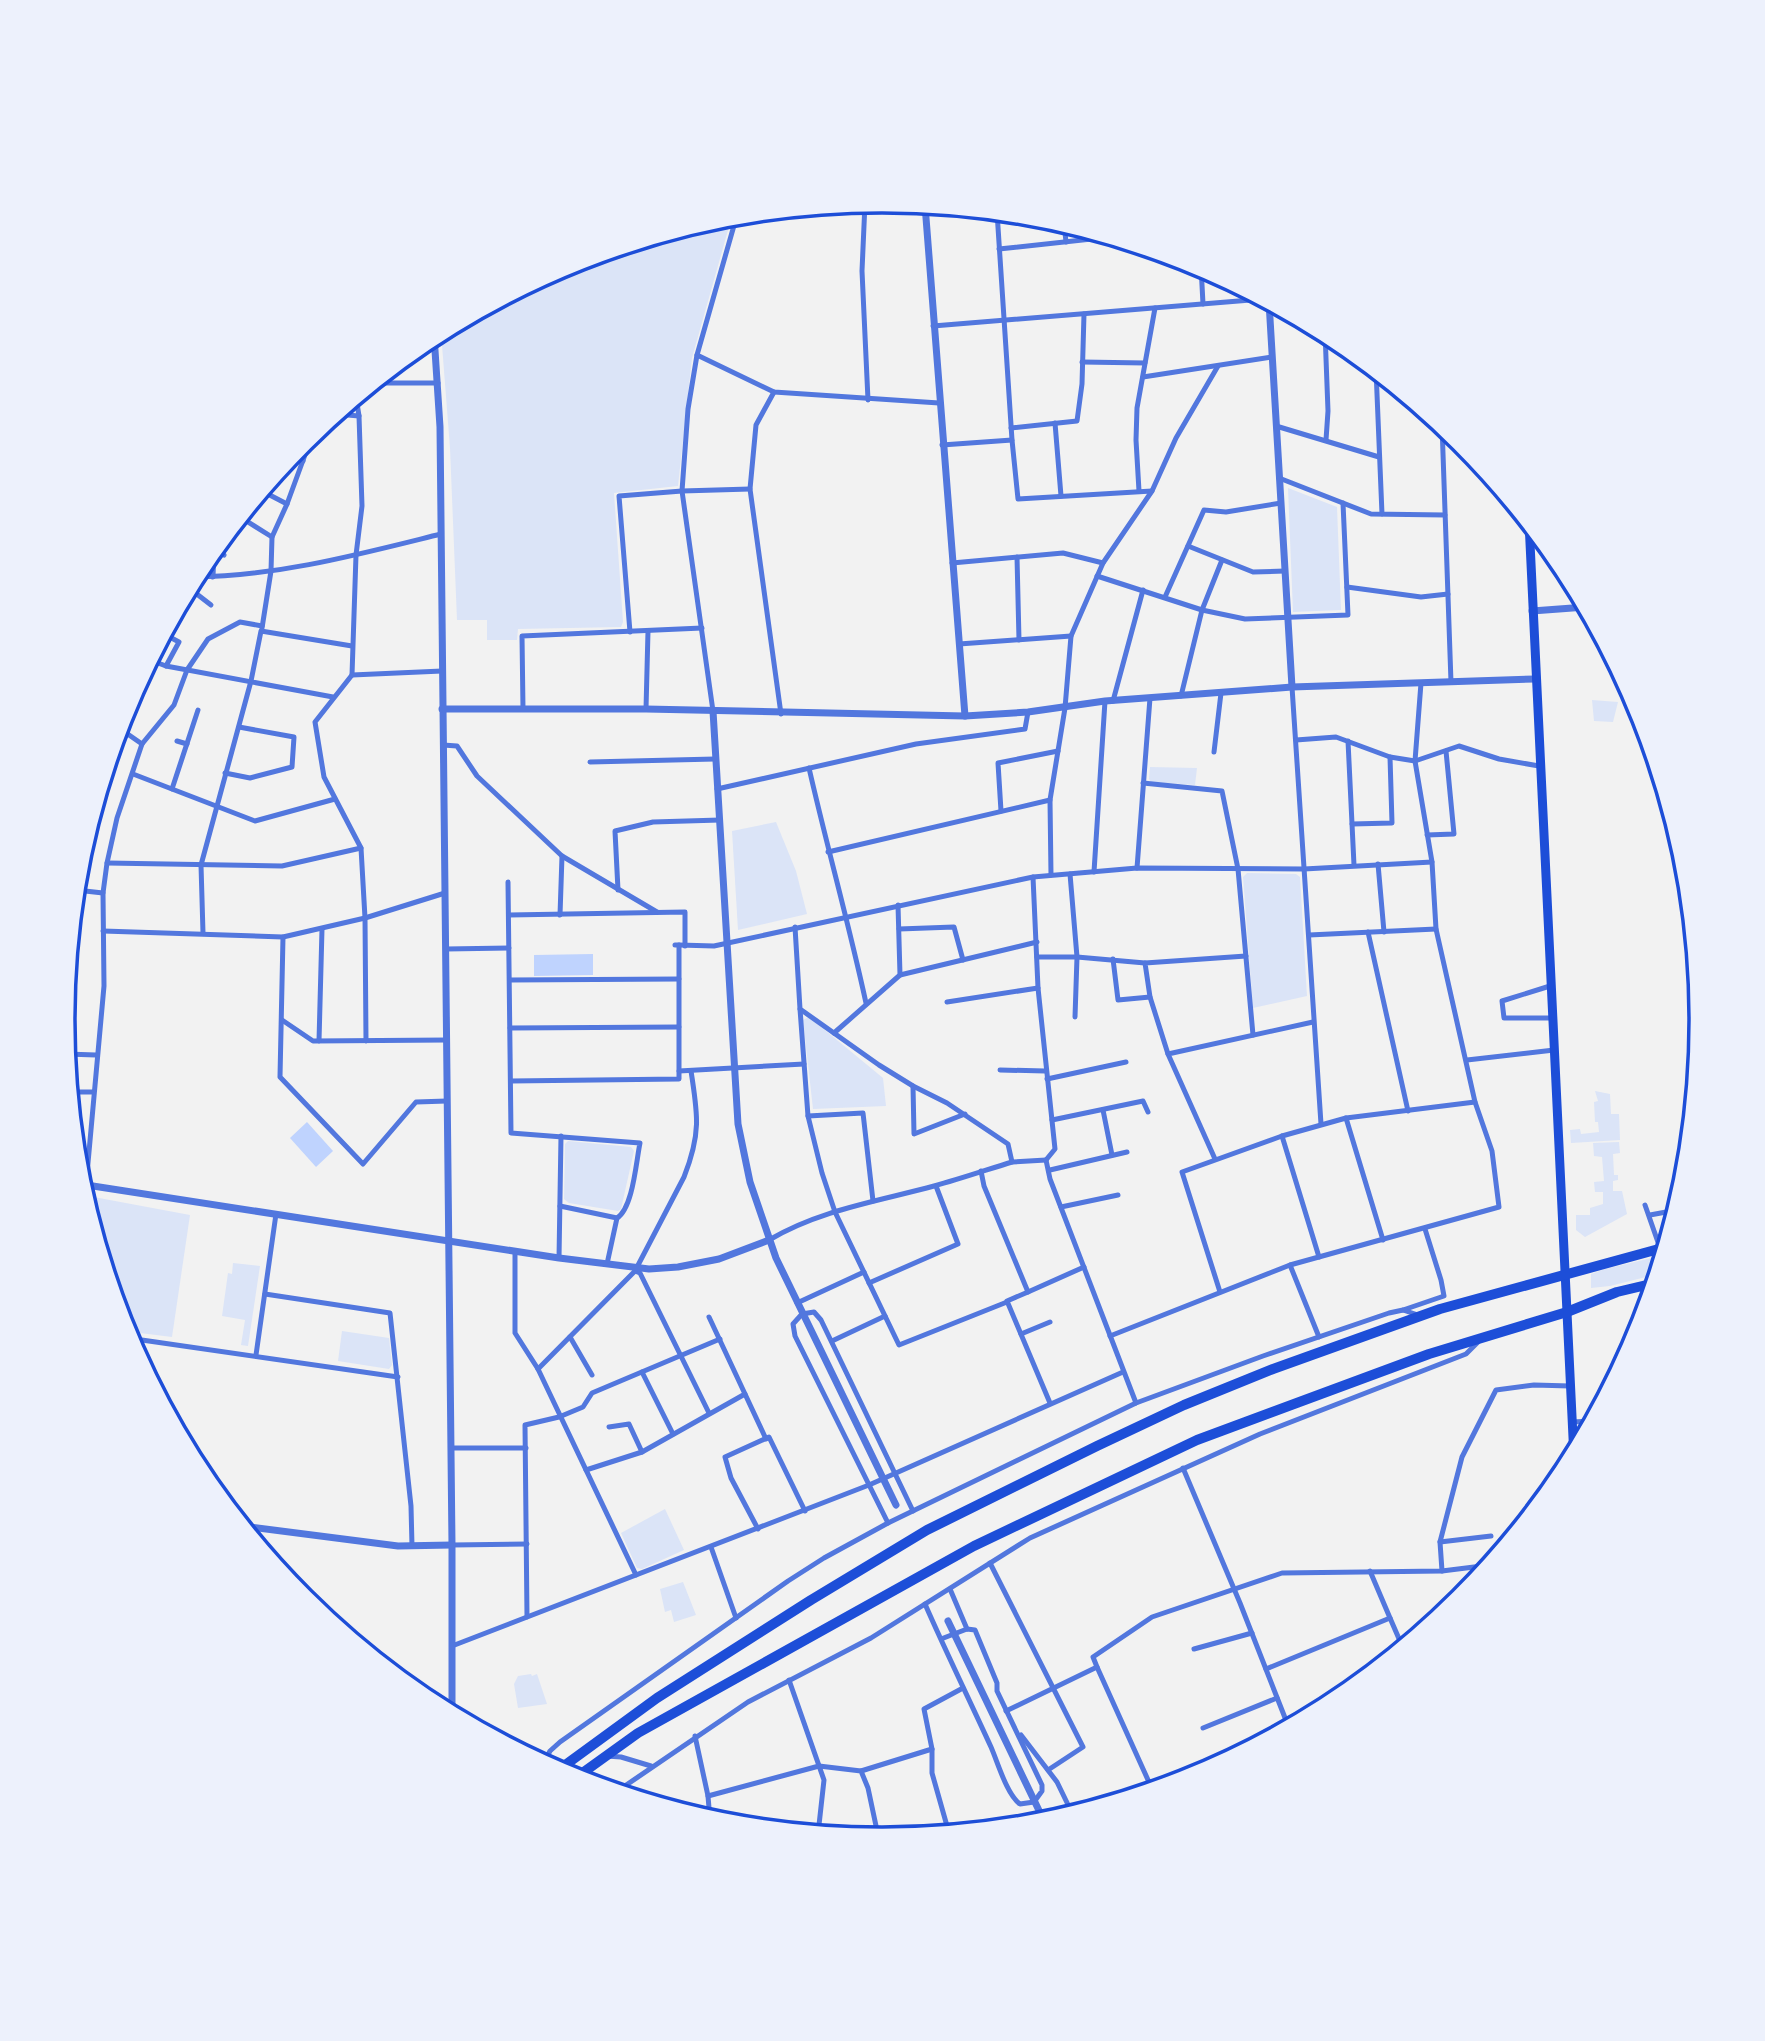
<svg xmlns="http://www.w3.org/2000/svg" width="1765" height="2041" font-family="Spectral,serif">
<style>
.green{fill:#dbe4f7}
.water{fill:#bfd3fe}
.lines{fill:none;stroke-linecap:round;stroke-linejoin:round}
.minor{stroke:#5277de;stroke-width:5}
.tertiary{stroke:#5277de;stroke-width:7}
.primary{stroke:#1d4ed8;stroke-width:9}
.trunk{stroke:#1d4ed8;stroke-width:10}
.rim{fill:none;stroke:#1d4ed8;stroke-width:3.5}
</style>
<rect width="100%" height="100%" fill="#f2f2f2"/>
<g class="green">
<polygon points="732,216 692,358 678,486 614,493 623,622 621,627 518,629 517,640 487,640 487,620 457,620 450,448 441,332 569,263"/>
<polygon points="1288,488 1337,507 1341,610 1293,612"/>
<polygon points="1592,700 1618,702 1613,722 1594,721"/>
<polygon points="1150,767 1197,768 1195,785 1151,782 1149,779"/>
<polygon points="776,822 796,871 807,914 738,930 732,831"/>
<polygon points="1247,873 1296,874 1300,877 1307,996 1253,1008 1243,877"/>
<polygon points="809,1017 883,1078 886,1106 813,1109 803,1020"/>
<polygon points="1595,1091 1610,1094 1611,1114 1619,1114 1620,1140 1571,1143 1570,1130 1580,1129 1581,1134 1599,1132 1598,1122 1595,1122 1594,1102 1598,1101"/>
<polygon points="568,1141 631,1147 634,1151 621,1209 618,1211 569,1203 564,1199 565,1144"/>
<polygon points="1619,1142 1620,1153 1613,1154 1614,1175 1618,1175 1618,1180 1613,1181 1613,1191 1622,1191 1627,1214 1585,1237 1576,1230 1576,1215 1590,1215 1590,1208 1603,1204 1603,1192 1595,1192 1594,1182 1604,1181 1602,1157 1594,1156 1593,1143"/>
<polygon points="83,1195 190,1215 172,1337 124,1331"/>
<polygon points="1664,1255 1658,1274 1610,1286 1591,1288 1591,1274 1605,1269"/>
<polygon points="233,1263 260,1266 248,1346 241,1345 245,1320 222,1316 228,1273 232,1274"/>
<polygon points="342,1331 389,1338 392,1365 389,1369 338,1361"/>
<polygon points="665,1509 684,1550 642,1569 637,1568 621,1533"/>
<polygon points="683,1582 696,1615 674,1622 671,1610 665,1612 660,1589"/>
<polygon points="531,1674 532,1676 537,1674 547,1704 518,1708 514,1684 518,1676"/>
</g>
<g class="water">
<polygon points="593,954 593,975 534,976 534,955"/>
<polygon points="307,1122 333,1151 316,1167 290,1138"/>
</g>
<g class="lines">
<g class="minor">
<polyline points="865,203 862,271 868,400"/>
<polyline points="997,212 1012,440 1018,499 1152,491"/>
<polyline points="1064,223 1066,242"/>
<polyline points="999,249 1110,237"/>
<polyline points="1201,266 1203,304"/>
<polyline points="933,326 1263,299"/>
<polyline points="1325,332 1328,411 1326,440"/>
<polyline points="697,355 774,392 939,403"/>
<polyline points="1082,362 1145,363"/>
<polyline points="1376,370 1382,514"/>
<polyline points="1143,377 1272,357"/>
<polyline points="373,383 438,383"/>
<polyline points="774,392 756,425 750,489 781,714"/>
<polyline points="356,397 359,416 362,506 356,555 352,675 315,722 324,777 361,848 365,918 366,1041"/>
<polyline points="336,414 359,416"/>
<polyline points="1055,423 1061,496"/>
<polyline points="1442,425 1451,682"/>
<polyline points="1276,426 1379,457"/>
<polyline points="1011,428 1077,421 1082,384 1084,314"/>
<polyline points="942,445 1012,440"/>
<polyline points="292,455 303,461"/>
<polyline points="1279,478 1371,514 1445,515"/>
<polyline points="262,491 287,504"/>
<polyline points="1139,491 1136,440 1137,408 1155,308"/>
<polyline points="240,517 272,537 287,504 313,433"/>
<polyline points="1188,546 1253,572 1285,571"/>
<polyline points="215,549 224,555"/>
<polyline points="1017,557 1019,640"/>
<polyline points="952,563 1063,553 1103,563"/>
<polyline points="1097,576 1202,610 1245,619 1348,615 1343,503"/>
<path d="M195 577C279 576 360 554 441 534"/>
<polyline points="213,577 214,549"/>
<polyline points="1347,587 1421,597 1448,594"/>
<polyline points="189,588 211,605"/>
<polyline points="1165,597 1204,510 1226,512 1281,503"/>
<polyline points="262,628 271,571 272,537"/>
<polyline points="630,632 619,496 682,491 750,489"/>
<polyline points="164,634 179,642 166,666"/>
<polyline points="959,644 1071,636"/>
<polyline points="150,660 166,666 333,697"/>
<polyline points="352,675 442,671"/>
<polyline points="1292,687 1321,1124"/>
<polyline points="1181,696 1202,610 1222,560"/>
<polyline points="1113,701 1143,590"/>
<polyline points="523,709 522,636 702,628"/>
<polyline points="646,709 648,631"/>
<polyline points="713,711 682,491 688,409 697,355 737,215"/>
<polyline points="119,728 142,744"/>
<polyline points="1296,740 1336,737 1390,757 1415,761 1459,746 1499,759 1539,766"/>
<polyline points="177,741 187,744"/>
<polyline points="1348,741 1354,865"/>
<polyline points="443,745 457,746 477,776 562,856 657,912"/>
<polyline points="1214,752 1221,693"/>
<polyline points="590,762 715,759"/>
<path d="M809 768C827 847 849 924 866 1003"/>
<polyline points="225,773 250,778 292,767 294,737 239,727"/>
<polyline points="133,774 255,821 335,799"/>
<polyline points="1143,783 1222,791 1238,869 1253,1035"/>
<polyline points="172,789 198,710"/>
<polyline points="717,789 916,744 1025,729 1028,712"/>
<polyline points="1001,811 998,763 1058,751"/>
<polyline points="1352,824 1392,823 1390,757"/>
<polyline points="1427,835 1454,834 1446,751"/>
<polyline points="828,852 1050,800"/>
<polyline points="107,863 282,866 361,848"/>
<polyline points="1378,864 1384,932"/>
<polyline points="1137,868 1150,698"/>
<polyline points="1094,872 1105,701"/>
<polyline points="1070,874 1077,957 1075,1017"/>
<polyline points="1051,875 1050,800 1065,708 1071,636 1103,563 1152,491 1176,438 1218,366"/>
<polyline points="1033,877 1038,988 1055,1149 1046,1160"/>
<path d="M508 882 511 1133 640 1143C636 1162 633 1208 617 1218"/>
<polyline points="76,890 103,893"/>
<polyline points="618,890 615,831 653,822 720,820"/>
<polyline points="509,915 685,912 685,946"/>
<polyline points="560,915 562,856"/>
<polyline points="795,927 800,1009 879,1065 913,1086 947,1103 1008,1144 1012,1162 1046,1160"/>
<polyline points="899,929 954,927 963,960"/>
<polyline points="103,931 283,937 365,918 445,893"/>
<polyline points="1368,932 1408,1111"/>
<polyline points="203,933 201,865 251,681 261,631 352,646"/>
<polyline points="1309,935 1436,929"/>
<polyline points="283,937 280,1077 363,1164 416,1102 447,1101"/>
<polyline points="679,945 714,946 1033,877 1137,868 1304,869 1432,862"/>
<polyline points="446,949 509,948"/>
<polyline points="1037,957 1077,957 1145,963"/>
<polyline points="1113,959 1118,1000 1150,997"/>
<polyline points="900,975 1037,942"/>
<polyline points="510,980 679,979"/>
<polyline points="1550,986 1502,1001 1504,1018 1552,1018"/>
<polyline points="947,1002 1038,988"/>
<polyline points="800,1009 808,1116 822,1173 835,1212 899,1345 1007,1302"/>
<polyline points="282,1020 313,1041 447,1040"/>
<polyline points="510,1028 679,1027"/>
<polyline points="834,1033 900,975 898,905"/>
<polyline points="319,1041 322,929"/>
<polyline points="66,1054 96,1055"/>
<polyline points="1168,1054 1150,997 1145,963 1246,956"/>
<polyline points="1467,1060 1554,1050"/>
<polyline points="1000,1070 1045,1071"/>
<polyline points="679,1071 804,1064"/>
<polyline points="1047,1079 1126,1062"/>
<polyline points="511,1081 679,1079 679,945 675,945"/>
<polyline points="913,1086 914,1134 965,1114"/>
<polyline points="70,1092 93,1092"/>
<polyline points="1103,1110 1112,1155"/>
<polyline points="808,1116 863,1113 873,1201"/>
<polyline points="1346,1118 1475,1102"/>
<polyline points="1052,1120 1143,1101 1148,1112"/>
<polyline points="1282,1136 1319,1257"/>
<polyline points="1215,1159 1168,1054 1313,1022"/>
<polyline points="1046,1160 1050,1179 1136,1403"/>
<polyline points="1050,1170 1127,1152"/>
<polyline points="981,1171 984,1186 1028,1292 1007,1301 1050,1403"/>
<polyline points="86,1185 104,986 103,893 107,863 117,818 142,744 174,705 187,670 208,639 240,622 262,626"/>
<polyline points="1645,1205 1660,1248"/>
<polyline points="560,1206 617,1218 607,1264"/>
<polyline points="1061,1207 1118,1195"/>
<polyline points="1650,1215 1677,1210"/>
<path d="M769 1240C819 1210 879 1201 934 1186 960 1179 986 1170 1012 1162"/>
<polyline points="515,1251 515,1333 538,1369 636,1575"/>
<polyline points="559,1258 561,1136"/>
<polyline points="1290,1265 1319,1337"/>
<polyline points="635,1271 640,1273 709,1413"/>
<polyline points="869,1283 958,1244 936,1186"/>
<polyline points="1028,1292 1084,1267"/>
<polyline points="1220,1292 1182,1172 1282,1136 1346,1118 1383,1240"/>
<polyline points="265,1294 390,1313 411,1506 412,1546"/>
<polyline points="797,1303 864,1272"/>
<polyline points="1403,1310 1444,1296 1441,1280 1425,1229"/>
<polyline points="1021,1334 1050,1322"/>
<polyline points="1110,1336 1290,1265 1499,1207 1492,1151 1475,1102 1436,929 1432,862 1415,761 1421,683"/>
<polyline points="570,1337 592,1375"/>
<polyline points="128,1338 398,1377"/>
<polyline points="832,1341 885,1316"/>
<polyline points="256,1355 276,1214"/>
<path d="M538 1369 635 1271 684 1177C701 1134 698 1115 691 1071"/>
<polyline points="642,1372 673,1434"/>
<polyline points="745,1394 766,1439"/>
<polyline points="1572,1422 1593,1421"/>
<polyline points="609,1427 629,1424 642,1452"/>
<polyline points="451,1448 526,1448"/>
<polyline points="1183,1468 1240,1603 1289,1728"/>
<polyline points="586,1470 642,1452 745,1394 709,1317"/>
<polyline points="888,1523 795,1336 793,1324 802,1314 814,1312 821,1320 913,1511"/>
<polyline points="758,1529 731,1478 725,1457 769,1437 805,1511"/>
<polyline points="1440,1542 1491,1536"/>
<polyline points="452,1545 527,1544"/>
<polyline points="711,1547 736,1618"/>
<polyline points="990,1563 1083,1747 1048,1770"/>
<polyline points="1442,1571 1440,1542 1462,1457 1496,1390 1534,1385 1570,1386"/>
<polyline points="950,1589 967,1629"/>
<path d="M925 1604C946 1652 969 1699 991 1747 998 1763 1007 1795 1020 1804L1034 1802 1042 1791V1785L997 1691V1683L975 1630 967 1629 941 1639"/>
<polyline points="527,1617 525,1425 559,1417 583,1407 592,1393 720,1339"/>
<polyline points="1390,1618 1403,1648"/>
<polyline points="452,1646 869,1485 1123,1372"/>
<polyline points="1194,1649 1252,1633"/>
<polyline points="1097,1667 1093,1657 1152,1617 1282,1573 1442,1571 1490,1565"/>
<polyline points="1266,1669 1390,1618 1370,1571"/>
<polyline points="789,1680 824,1780 818,1834"/>
<polyline points="1006,1711 1097,1667 1153,1791"/>
<polyline points="1203,1728 1277,1698"/>
<polyline points="1021,1735 1057,1782 1073,1815"/>
<polyline points="695,1736 708,1796 710,1820"/>
<polyline points="606,1756 621,1757 651,1766"/>
<polyline points="543,1764 550,1751 560,1742 788,1581 824,1558 888,1523 1136,1403 1263,1356 1389,1313 1403,1310 1418,1315"/>
<polyline points="861,1771 932,1749"/>
<polyline points="616,1792 748,1702 871,1638 1030,1538 1260,1434 1466,1354 1478,1342"/>
<polyline points="708,1796 819,1766 861,1771 868,1788 879,1840"/>
<polyline points="949,1833 932,1773 932,1749 924,1709 963,1688"/>
</g>
<g class="tertiary">
<polyline points="925,205 965,716"/>
<polyline points="1269,302 1292,687"/>
<polyline points="434,335 440,427 452,1545 452,1715"/>
<polyline points="1532,611 1586,607"/>
<polyline points="442,709 646,709 965,716 1028,712 1105,701 1292,687 1535,679"/>
<polyline points="713,711 738,1124 750,1182 776,1258 896,1505"/>
<polyline points="80,1184 559,1258 649,1269 678,1267 719,1259 769,1240"/>
<polyline points="242,1526 398,1546 452,1545"/>
<polyline points="948,1621 1045,1823"/>
</g>
<polyline class="primary" points="1529,522 1574,1458"/>
<g class="trunk">
<polyline points="557,1771 657,1698 811,1600 927,1530 1097,1446 1184,1405 1273,1369 1440,1309 1666,1247"/>
<polyline points="574,1779 638,1733 974,1546 1197,1440 1429,1354 1567,1312 1617,1292 1655,1283"/>
</g>
</g>
<path d="M0 0H1765V2041H0ZM75 1020a807 807 0 1 1 1614 0a807 807 0 1 1-1614 0Z" fill="#edf1fc" fill-rule="evenodd"/>
<path class="rim" d="M75 1020a807 807 0 1 1 1614 0a807 807 0 1 1-1614 0Z"/>
</svg>
